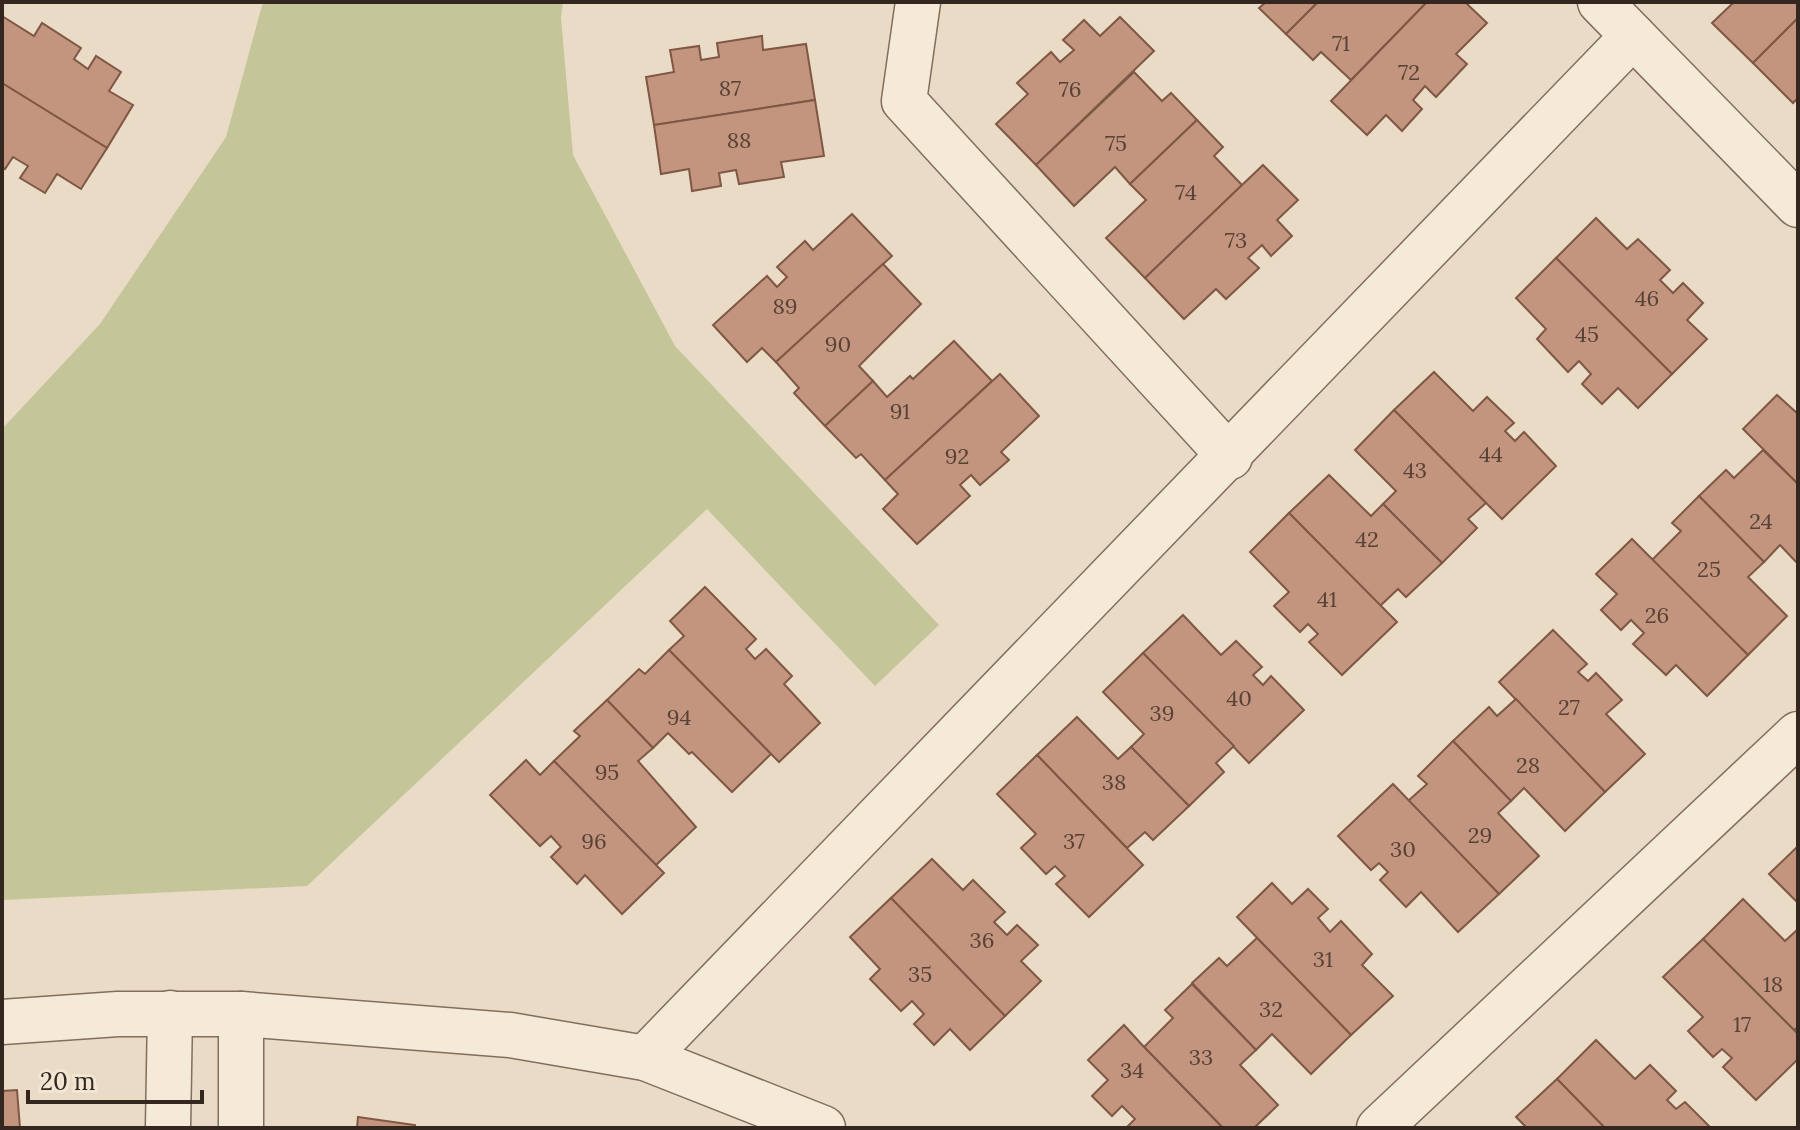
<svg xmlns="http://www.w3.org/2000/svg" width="1800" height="1130" font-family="Lora,serif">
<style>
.green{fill:#c4c69a}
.building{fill:#c3957e;stroke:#7f5745;stroke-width:2}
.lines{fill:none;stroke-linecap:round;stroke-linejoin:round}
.minor-casing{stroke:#826e5d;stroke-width:47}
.minor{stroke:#f5ead7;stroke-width:44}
.labels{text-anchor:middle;stroke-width:8;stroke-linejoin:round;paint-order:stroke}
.number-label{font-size:22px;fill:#584237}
</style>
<rect width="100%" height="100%" fill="#e9dbc5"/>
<polygon class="green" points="263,2 563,2 561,18 573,155 675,346 939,625 875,686 707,509 307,886 2,900 2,429 100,324 226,137"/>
<g class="building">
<polygon points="1266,2 1318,2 1286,34 1259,8"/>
<polygon points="1318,2 1427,2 1351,80 1321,52 1313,60 1286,34"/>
<polygon points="1427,2 1465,2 1487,23 1456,54 1467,64 1436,97 1425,86 1413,100 1422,109 1402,131 1386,115 1367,135 1331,101"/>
<polygon points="1734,2 1798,2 1798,18 1753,63 1712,23"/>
<polygon points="2,16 34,36 42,23 81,48 74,59 88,69 96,56 121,72 109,91 133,105 107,148 2,83"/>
<polygon points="1120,17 1154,51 1036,165 996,124 1028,94 1017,83 1051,52 1060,62 1074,50 1063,40 1084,20 1100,36"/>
<polygon points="1798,18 1798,98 1793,103 1753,63"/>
<polygon points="762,36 763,50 806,44 815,100 654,125 646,77 674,72 670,50 699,46 701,60 719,57 717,43"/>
<polygon points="1134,72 1162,101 1171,93 1197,120 1130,184 1115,167 1074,206 1036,165"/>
<polygon points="2,83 107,148 81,189 57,174 45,193 20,178 28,166 13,157 5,169 2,167"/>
<polygon points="815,100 824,156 781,162 784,177 739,184 736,170 719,173 721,186 692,191 689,169 661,174 654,125"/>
<polygon points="1197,120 1223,147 1214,156 1242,185 1145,278 1106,238 1146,200 1130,184"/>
<polygon points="1263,165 1298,200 1277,220 1292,236 1271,256 1262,245 1248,258 1259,268 1226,299 1216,289 1184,319 1145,278"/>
<polygon points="852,214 892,256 776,362 762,348 747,362 713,325 767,276 777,287 787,277 777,267 805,241 813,250"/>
<polygon points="1596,218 1627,249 1638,239 1670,270 1660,280 1673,293 1683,283 1703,303 1687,320 1707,339 1672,374 1556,258"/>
<polygon points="1556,258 1672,374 1638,408 1618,388 1602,404 1582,384 1591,374 1579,361 1568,372 1537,339 1546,329 1516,298"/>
<polygon points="883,264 921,304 859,366 873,381 825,426 794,393 799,388 776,362"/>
<polygon points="954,341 992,381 885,480 861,454 856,458 825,426 873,381 887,397 910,376 913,379"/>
<polygon points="1434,372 1473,411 1487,397 1514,423 1505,431 1515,441 1524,432 1556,466 1502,519 1394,410"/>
<polygon points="1000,374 1039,416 1001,452 1009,460 980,485 971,475 960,485 970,496 917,544 883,509 898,494 885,480"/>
<polygon points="1777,395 1798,414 1798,484 1743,429"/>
<polygon points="1394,410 1486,503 1468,519 1477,528 1442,563 1383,504 1396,491 1355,450"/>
<polygon points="1763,450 1798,484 1798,564 1780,545 1764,562 1699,496 1726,470 1734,478"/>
<polygon points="1329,475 1371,516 1383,504 1442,563 1406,597 1398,589 1380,606 1289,513"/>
<polygon points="1699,496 1764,562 1748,577 1787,616 1748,655 1652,560 1681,531 1672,523"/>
<polygon points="1289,513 1397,622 1342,675 1309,642 1318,634 1308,624 1300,632 1274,606 1289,592 1250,552"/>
<polygon points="1632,539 1748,655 1707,696 1676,665 1666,675 1633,644 1644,633 1631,620 1621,630 1601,610 1617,594 1596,574"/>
<polygon points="705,587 756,639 746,649 755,659 766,649 792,676 784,684 820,723 779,762 669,650 684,636 670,621"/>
<polygon points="1183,615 1221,655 1236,641 1262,667 1253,675 1263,685 1271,676 1304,710 1249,763 1143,653"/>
<polygon points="1553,630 1587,664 1578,672 1588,681 1596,673 1622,700 1606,714 1645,754 1605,792 1499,682"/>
<polygon points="669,650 771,754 732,792 692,752 689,754 668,733 653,748 607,700 639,669 645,674"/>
<polygon points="1143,653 1234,746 1216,763 1224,772 1189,806 1131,747 1144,734 1103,692"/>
<polygon points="1516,699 1605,792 1565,831 1524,788 1511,801 1453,741 1489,707 1497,716"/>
<polygon points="607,700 653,748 638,761 696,827 656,865 554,761 580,736 574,731"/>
<polygon points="1077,717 1118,759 1131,747 1189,806 1153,840 1145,832 1127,848 1037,755"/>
<polygon points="1453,741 1511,801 1498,813 1539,856 1499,894 1408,801 1427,784 1418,776"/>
<polygon points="1037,755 1143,865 1089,917 1056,884 1065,876 1055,866 1046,874 1021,848 1036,834 997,794"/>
<polygon points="526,760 540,775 554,761 664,873 622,914 585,875 577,884 551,857 561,847 551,836 540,846 490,795"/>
<polygon points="1393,784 1499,894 1458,932 1421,892 1406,907 1380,880 1388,872 1379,863 1371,870 1338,836"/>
<polygon points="1798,846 1798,903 1769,874"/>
<polygon points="932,859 963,890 973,880 1005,912 994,922 1007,935 1017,925 1038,945 1021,961 1041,981 1005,1016 891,898"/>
<polygon points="1272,883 1292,904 1308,889 1328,909 1318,918 1330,932 1341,921 1372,954 1362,965 1393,996 1351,1035 1237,917"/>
<polygon points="891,898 1005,1016 970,1050 950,1029 934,1045 914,1024 924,1014 912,1001 901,1011 870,979 880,969 850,937"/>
<polygon points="1743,899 1785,941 1798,929 1798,1027 1794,1030 1703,939"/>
<polygon points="1257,938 1351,1035 1311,1074 1272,1034 1256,1050 1192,983 1219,958 1227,966"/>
<polygon points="1703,939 1798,1034 1798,1059 1756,1100 1723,1067 1732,1058 1722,1049 1713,1057 1688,1031 1703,1017 1663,977"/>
<polygon points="1192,984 1256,1050 1240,1065 1278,1105 1254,1128 1223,1128 1144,1047 1173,1018 1165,1010"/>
<polygon points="1124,1025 1144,1047 1223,1128 1126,1128 1135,1119 1122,1106 1112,1116 1092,1096 1108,1080 1088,1060"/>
<polygon points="1596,1040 1635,1079 1650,1065 1676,1091 1667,1100 1676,1109 1685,1102 1711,1128 1605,1128 1557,1079"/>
<polygon points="1557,1079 1605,1128 1527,1128 1516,1117"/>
<polygon points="17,1090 20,1128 2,1128 2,1091"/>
<polygon points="358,1117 415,1125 415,1128 357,1128"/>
</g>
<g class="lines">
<g class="minor-casing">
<g id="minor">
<polyline points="918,2 904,101 1230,457"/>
<polyline points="1600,2 1798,205"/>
<polyline points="2,1022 118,1014 241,1014 510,1035 645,1058 823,1128"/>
<polyline points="645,1058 1633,36"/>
<polyline points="168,1128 170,1013"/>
<polyline points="241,1128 241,1014"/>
<polyline points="1379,1128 1798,734"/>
</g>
</g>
<use href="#minor" class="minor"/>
</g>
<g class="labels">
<g class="number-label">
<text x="1341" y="51">71</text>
<text x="1409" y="80">72</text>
<text x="730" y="96">87</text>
<text x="1070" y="97">76</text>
<text x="739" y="148">88</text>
<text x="1116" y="151">75</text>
<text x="1186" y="200">74</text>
<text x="1236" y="248">73</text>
<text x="1647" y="306">46</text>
<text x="785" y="314">89</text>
<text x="1587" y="342">45</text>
<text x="838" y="352">90</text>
<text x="900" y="419">91</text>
<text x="1491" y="462">44</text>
<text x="957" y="464">92</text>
<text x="1415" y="478">43</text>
<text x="1761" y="529">24</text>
<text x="1367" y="547">42</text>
<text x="1709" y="577">25</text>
<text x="1327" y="607">41</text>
<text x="1657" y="623">26</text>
<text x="1239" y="706">40</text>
<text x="1569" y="715">27</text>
<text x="1162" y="721">39</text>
<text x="679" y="725">94</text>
<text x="1528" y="773">28</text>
<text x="607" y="780">95</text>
<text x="1114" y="790">38</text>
<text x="1480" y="843">29</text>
<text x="594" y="849">96</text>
<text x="1074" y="849">37</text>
<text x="1403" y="857">30</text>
<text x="982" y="948">36</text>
<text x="1323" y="967">31</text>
<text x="920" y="982">35</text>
<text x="1773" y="992">18</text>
<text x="1271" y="1017">32</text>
<text x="1742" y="1032">17</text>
<text x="1201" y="1065">33</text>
<text x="1132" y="1078">34</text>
</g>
</g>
<rect width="1800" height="1130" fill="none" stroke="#34271f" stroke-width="8"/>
<path d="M28 1090v12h174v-12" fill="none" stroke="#34271f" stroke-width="4"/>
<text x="40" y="1090" font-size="24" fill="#34271f" stroke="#f1e6d3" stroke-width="6" paint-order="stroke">20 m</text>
</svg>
